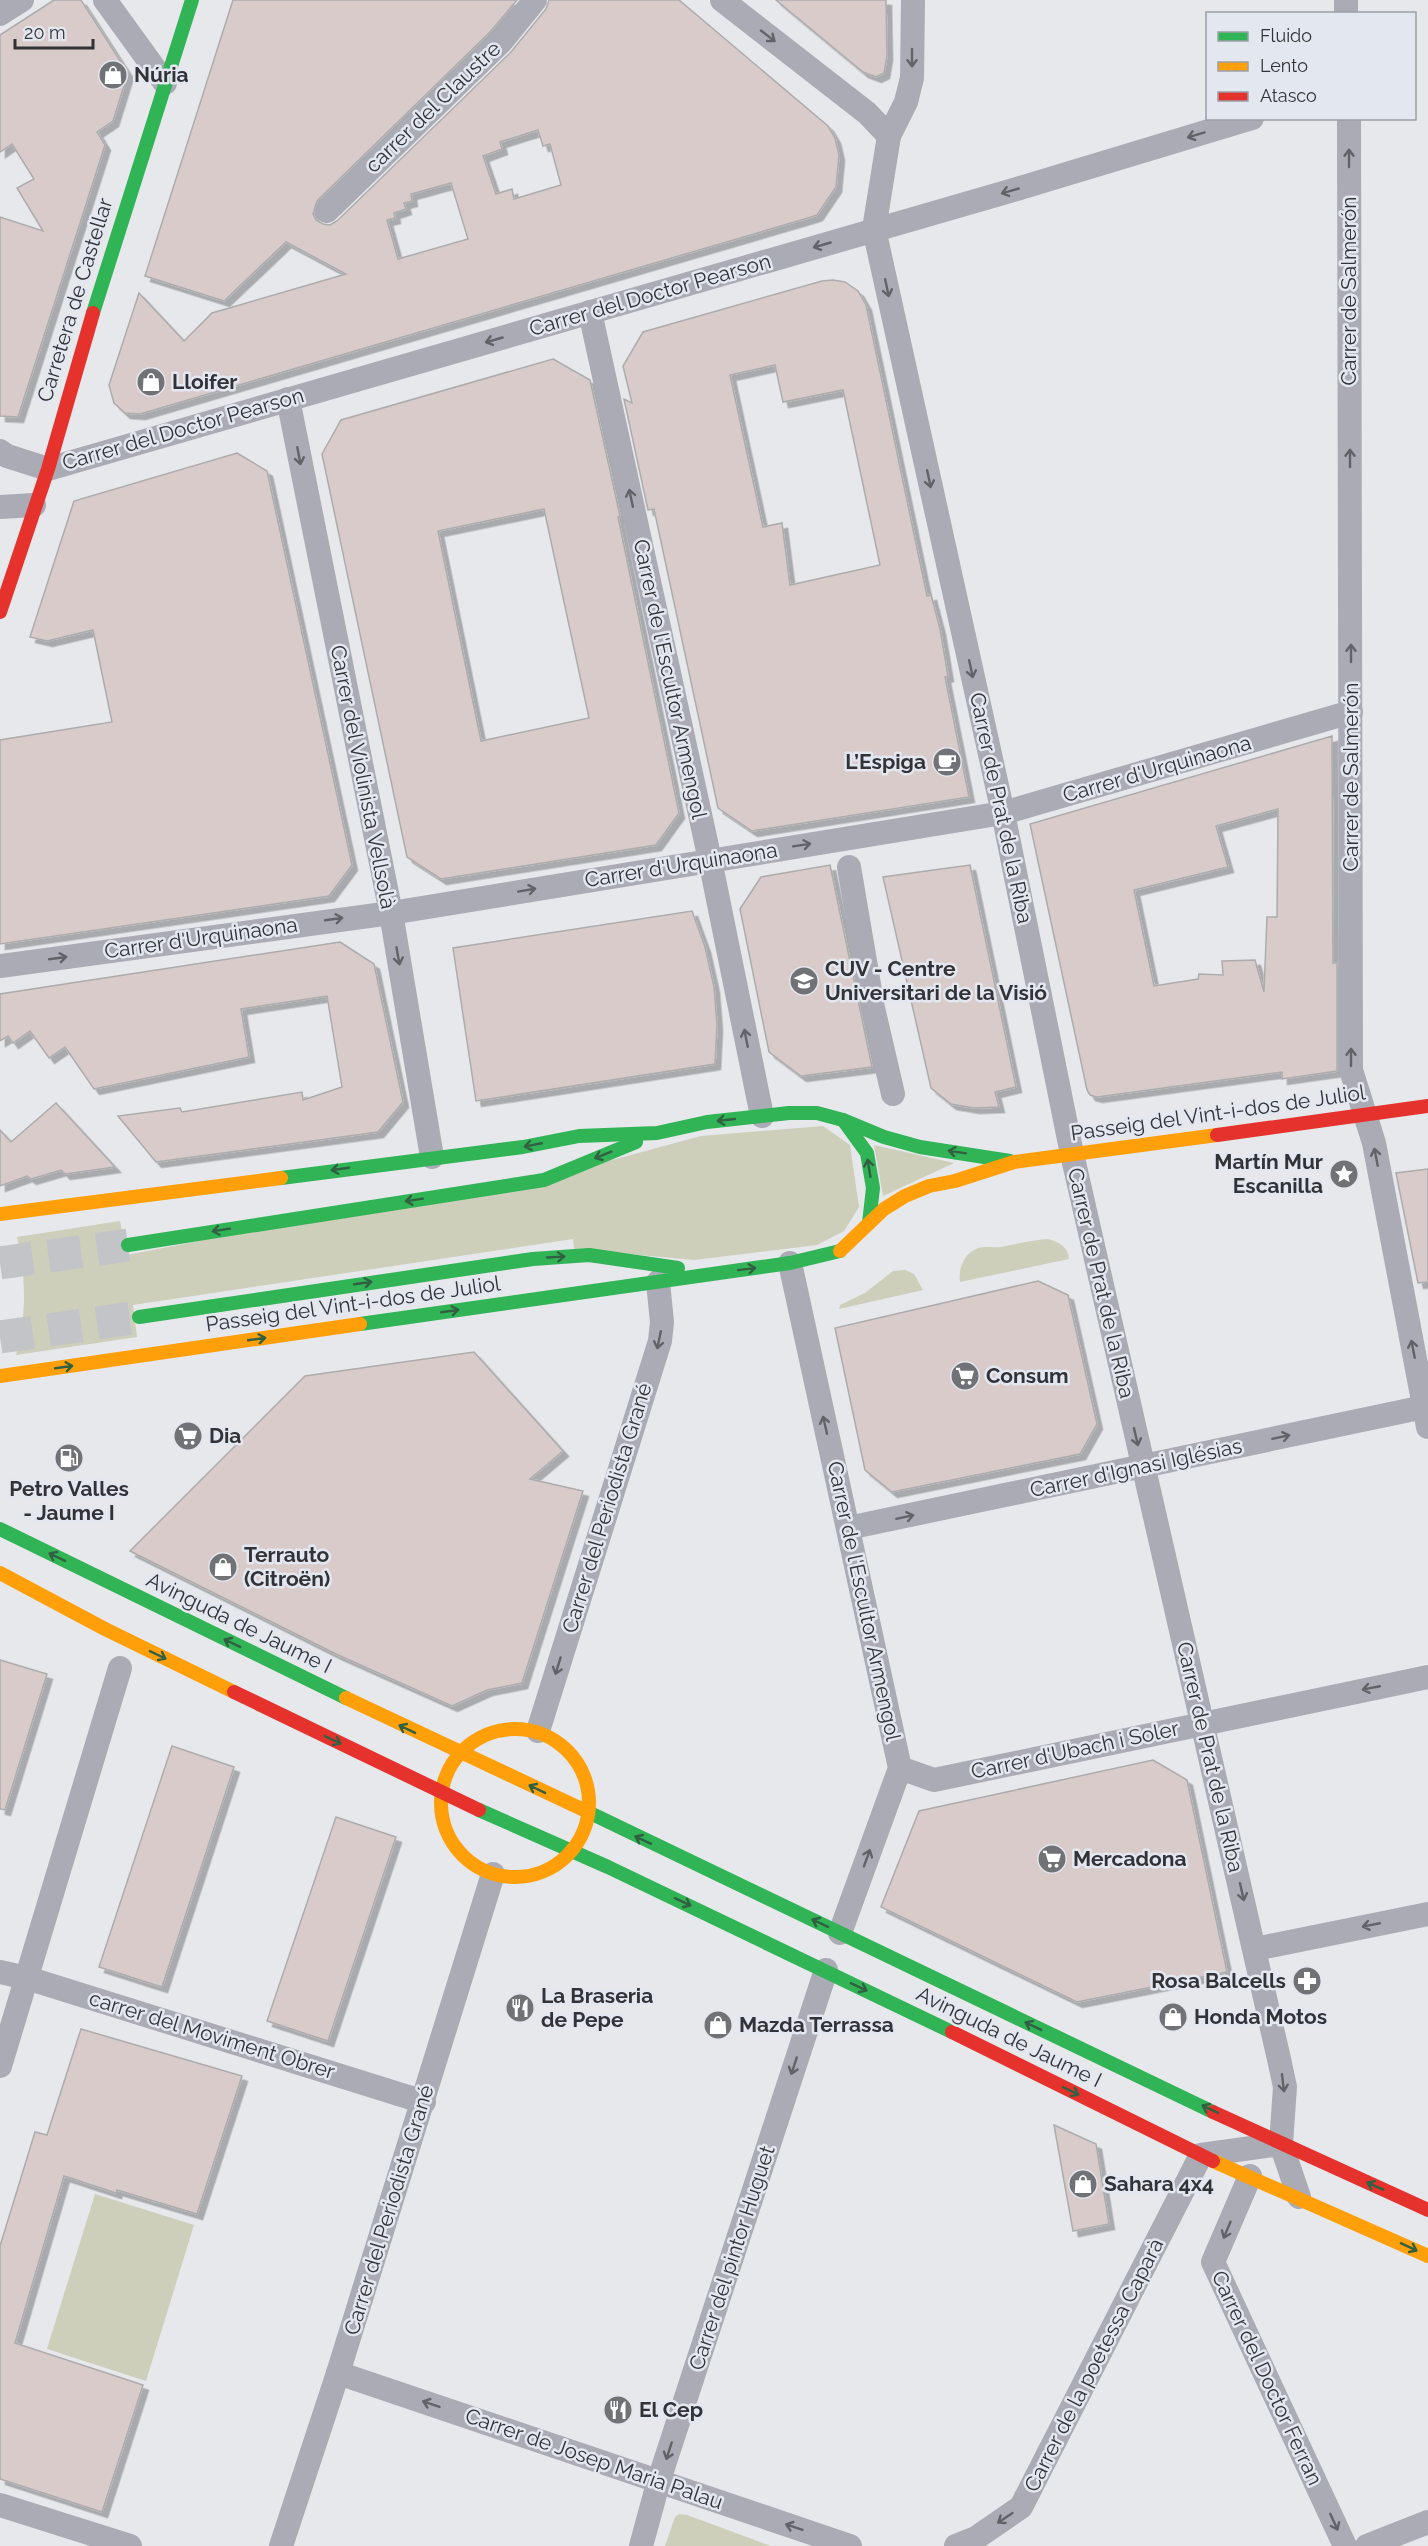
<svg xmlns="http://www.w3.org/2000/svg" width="1428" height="2546" font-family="Raleway,sans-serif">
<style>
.green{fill:#cdcfba}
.building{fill:#d9cbca;stroke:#adacad;stroke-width:1.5;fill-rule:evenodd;filter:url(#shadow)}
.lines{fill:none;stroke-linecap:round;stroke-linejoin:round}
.secondary-tunnel{stroke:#c2c4c8;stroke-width:33;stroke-dasharray:33 16;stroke-linecap:butt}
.street{stroke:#aaabb4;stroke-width:24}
.fast{stroke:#30b455;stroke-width:14}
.slow{stroke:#ff9f0a;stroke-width:14}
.jam{stroke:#e5322d;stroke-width:14}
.oneway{stroke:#626369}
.oneway2{stroke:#316042}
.labels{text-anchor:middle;stroke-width:5;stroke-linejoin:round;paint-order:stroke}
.poi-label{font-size:21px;font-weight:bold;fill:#323337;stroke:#e3e7ef;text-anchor:start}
.street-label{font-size:21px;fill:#323337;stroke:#e3e7ef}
</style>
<defs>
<filter id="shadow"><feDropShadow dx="5.5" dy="5.5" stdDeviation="0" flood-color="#0004"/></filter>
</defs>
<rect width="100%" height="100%" fill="#e6e8ec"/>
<g class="green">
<path d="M823 1126 850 1145 859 1207 844 1231 817 1245 694 1260 574 1249 573 1239 133 1305 137 1337 16 1355C27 1313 26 1279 17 1237L120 1221 127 1255 616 1159 701 1136Z"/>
<polygon points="874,1145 954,1163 883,1196"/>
<path d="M1048 1239C1058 1242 1068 1246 1069 1259L960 1282C958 1269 964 1253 978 1248 985 1246 994 1248 1001 1247 1017 1244 1032 1240 1048 1239Z"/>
<polygon points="905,1270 914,1274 923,1290 839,1309 840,1305 865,1293 893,1271"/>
<polygon points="95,2194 194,2225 146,2381 47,2349"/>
<polygon points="679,2514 687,2515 771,2546 665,2546 675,2517"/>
</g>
<g class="building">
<polygon points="54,0 81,0 128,73 113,121 97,132 105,145 18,417 0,416 0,217 43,231 17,188 34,179 12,144 0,152 0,35"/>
<path d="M233 0H517L490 32 317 201 313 214 316 220 323 224 330 225 337 221 511 52 546 9 549 0H679L828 126 835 138 839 155 836 187 817 215 808 218 140 414 125 413 114 403 109 385 139 293 184 341 212 313 346 274 286 242 224 301 145 276ZM538 130 543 146 550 144 561 185 514 199 512 189 496 194 483 156 502 149 500 142ZM451 183 468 239 398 259 387 220 395 218 394 213 406 209 404 203 412 201 411 194Z"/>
<polygon points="776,0 886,0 887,55 884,73 876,77 863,72"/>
<path d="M833 280 845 282 858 291 866 305 927 596 931 595 940 629 948 676 945 677 969 797 752 831 718 808 654 509 648 510 624 399 632 403 623 366 643 332 822 281ZM775 365 783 402 843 390 880 565 790 585 782 523 763 527 730 375Z"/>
<path d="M553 359 590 380 620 516 618 517 679 813 656 845 441 879 407 857 322 454 341 420ZM544 509 589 718 481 741 438 531Z"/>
<polygon points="237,453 267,471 352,865 329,896 0,944 0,740 112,722 93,630 47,641 30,637 74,501"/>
<path d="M1332 736 1333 963H1337V1071L1282 1079V1072L1097 1097 1090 1095 1087 1090 1030 824ZM1278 809 1277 917H1267L1264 992 1255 960 1222 961 1223 975 1199 974 1198 979 1154 986 1134 890 1228 867 1216 826Z"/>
<polygon points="830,865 872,1067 801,1076 769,1052 740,909 761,877"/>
<polygon points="970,865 1016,1087 995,1092 999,1107 974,1108 951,1104 931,1088 883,877"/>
<polygon points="692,911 705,947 714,987 717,1025 715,1064 476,1101 453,948"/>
<polygon points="340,942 374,964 403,1102 378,1132 156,1162 118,1116 180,1108 182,1112 302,1092 303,1100 342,1087 327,996 241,1009 249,1057 94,1089 65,1047 49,1058 30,1031 13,1043 8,1036 0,1041 0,994"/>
<polygon points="56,1103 115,1167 65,1174 61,1170 31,1179 27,1176 0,1186 0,1130 11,1142"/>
<polygon points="1428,1169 1428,1282 1418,1283 1396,1173"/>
<polygon points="1038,1281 1068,1295 1097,1424 1080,1454 892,1492 865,1470 835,1328"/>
<polygon points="474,1352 563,1451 530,1479 583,1491 522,1683 487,1690 452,1706 336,1654 130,1551 305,1376"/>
<polygon points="0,1660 47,1674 5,1810 0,1809"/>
<polygon points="172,1746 234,1767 162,1987 99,1967"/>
<polygon points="1153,1760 1187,1780 1227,1972 1077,2002 881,1907 919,1811"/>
<polygon points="336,1817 396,1837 328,2041 267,2021"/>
<polygon points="81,2029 242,2076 197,2214 117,2190 116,2193 64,2176 15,2343 143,2385 102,2512 0,2479 0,2246 35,2132 47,2135"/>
<polygon points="1054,2125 1096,2144 1109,2224 1073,2231"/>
</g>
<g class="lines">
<g class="secondary-tunnel">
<polyline points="0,1263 128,1245"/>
<polyline points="0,1337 139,1317"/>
</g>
<g class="street">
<polyline points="105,0 165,83"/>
<polyline points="722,0 867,113 889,136"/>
<polyline points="913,0 912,78 906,102 889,136 874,229 1003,813 1072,1154 1279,2059 1285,2087 1281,2144 1299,2197"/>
<polyline points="1346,0 1346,14"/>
<polyline points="0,14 22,0"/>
<polyline points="1349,118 1351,1070 1374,1143 1428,1427"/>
<polyline points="327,211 501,42 535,0"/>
<polyline points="590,312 710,860 762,1116"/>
<polyline points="288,399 391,913 432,1157"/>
<polyline points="0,451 7,456 48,469 1010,191 1252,118"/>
<polyline points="0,507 34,505"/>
<polyline points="849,867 873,1008 893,1094"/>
<polyline points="0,966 391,913 1003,813 1351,712"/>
<polyline points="790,1263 900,1768 840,1933"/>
<polyline points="848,1528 1424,1407"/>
<polyline points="538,1731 660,1341 662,1322 658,1282"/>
<polyline points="900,1768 934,1780 1428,1677"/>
<polyline points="1255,1949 1428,1914"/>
<polyline points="0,1972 27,1978 424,2102"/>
<polyline points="0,2066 120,1668"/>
<polyline points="1250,2176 1213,2262 1345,2546"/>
<polyline points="338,2373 850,2546"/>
<polyline points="0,2505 130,2546"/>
<polyline points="281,2546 338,2373 493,1874"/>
<polyline points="641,2546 659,2480 826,1970"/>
<polyline points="956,2546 976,2538 1021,2507 1201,2155 1281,2144"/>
<polyline points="1367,2546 1428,2522"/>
</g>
<g class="fast">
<polyline points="93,313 192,0"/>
<polyline points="843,1120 867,1153 873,1188 869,1223"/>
<polyline points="281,1178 523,1147 579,1136 657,1133 707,1122 789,1113 817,1113 843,1120 884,1137 920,1147 1010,1161"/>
<polyline points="128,1245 544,1180 636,1142"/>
<polyline points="139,1317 533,1259 589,1255 678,1268"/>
<polyline points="360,1324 790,1263 840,1251"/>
<polyline points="0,1529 346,1698"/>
<polyline points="479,1810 608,1867 952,2032"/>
<polyline points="586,1811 1213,2112"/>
</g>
<g class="slow">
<polyline points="0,1214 281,1178"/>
<polyline points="840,1251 884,1209 905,1196 929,1186 955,1181 1014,1162 1217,1135"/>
<polyline points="0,1376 360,1324"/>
<polyline points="0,1573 105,1629 234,1692"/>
<polyline points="346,1698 586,1811"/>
<circle cx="515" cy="1803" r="74"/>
<polyline points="1213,2161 1428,2256"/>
</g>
<g class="jam">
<polyline points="0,612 48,469 93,313"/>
<polyline points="1217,1135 1428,1106"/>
<polyline points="234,1692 479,1810"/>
<polyline points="952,2032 1213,2161"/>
<polyline points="1213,2112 1428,2210"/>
</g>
</g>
<defs><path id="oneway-shaft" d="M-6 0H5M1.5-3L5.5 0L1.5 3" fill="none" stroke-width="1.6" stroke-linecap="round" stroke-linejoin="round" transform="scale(1.5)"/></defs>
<g class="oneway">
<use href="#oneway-shaft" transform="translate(768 36) rotate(38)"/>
<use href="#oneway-shaft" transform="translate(912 58) rotate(90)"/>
<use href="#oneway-shaft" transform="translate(1196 135) rotate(163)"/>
<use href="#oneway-shaft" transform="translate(1349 158) rotate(-90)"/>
<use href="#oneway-shaft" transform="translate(1010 191) rotate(164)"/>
<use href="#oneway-shaft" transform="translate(822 245) rotate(164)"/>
<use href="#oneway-shaft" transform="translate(887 288) rotate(78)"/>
<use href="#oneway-shaft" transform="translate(494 340) rotate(164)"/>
<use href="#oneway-shaft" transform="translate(299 456) rotate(79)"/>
<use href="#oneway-shaft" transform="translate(1350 458) rotate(-90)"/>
<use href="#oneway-shaft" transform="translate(929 479) rotate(78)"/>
<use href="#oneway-shaft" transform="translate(631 498) rotate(-102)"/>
<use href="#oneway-shaft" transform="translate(1351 653) rotate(-90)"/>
<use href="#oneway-shaft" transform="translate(971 669) rotate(78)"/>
<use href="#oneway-shaft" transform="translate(802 845) rotate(-9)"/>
<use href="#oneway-shaft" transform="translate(527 890) rotate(-10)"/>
<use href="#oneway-shaft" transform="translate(334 919) rotate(-8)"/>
<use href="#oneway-shaft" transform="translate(398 956) rotate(80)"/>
<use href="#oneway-shaft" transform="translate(58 958) rotate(-8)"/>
<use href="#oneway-shaft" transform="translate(746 1038) rotate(-101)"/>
<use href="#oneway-shaft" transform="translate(1351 1057) rotate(-90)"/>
<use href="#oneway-shaft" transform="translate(1376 1157) rotate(-101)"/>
<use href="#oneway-shaft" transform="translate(659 1340) rotate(102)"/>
<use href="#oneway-shaft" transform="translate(1413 1349) rotate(-101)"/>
<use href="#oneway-shaft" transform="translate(825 1425) rotate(-103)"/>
<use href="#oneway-shaft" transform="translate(1136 1437) rotate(77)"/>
<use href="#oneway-shaft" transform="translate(1281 1437) rotate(-12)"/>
<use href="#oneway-shaft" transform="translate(905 1517) rotate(-12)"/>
<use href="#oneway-shaft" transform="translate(558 1666) rotate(107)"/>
<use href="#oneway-shaft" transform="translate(1371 1688) rotate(169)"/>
<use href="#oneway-shaft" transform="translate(867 1858) rotate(-70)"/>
<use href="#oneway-shaft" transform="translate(1242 1892) rotate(77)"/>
<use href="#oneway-shaft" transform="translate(1371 1925) rotate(169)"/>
<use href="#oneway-shaft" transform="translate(794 2066) rotate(108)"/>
<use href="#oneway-shaft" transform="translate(1283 2083) rotate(83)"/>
<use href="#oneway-shaft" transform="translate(1227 2230) rotate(113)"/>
<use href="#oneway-shaft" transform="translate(431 2404) rotate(-161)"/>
<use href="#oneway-shaft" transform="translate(669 2451) rotate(108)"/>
<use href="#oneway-shaft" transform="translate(1005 2518) rotate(146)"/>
<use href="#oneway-shaft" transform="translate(1334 2522) rotate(65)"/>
<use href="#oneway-shaft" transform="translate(794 2527) rotate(-161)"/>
</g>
<g class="oneway2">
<use href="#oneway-shaft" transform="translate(726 1120) rotate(174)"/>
<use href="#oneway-shaft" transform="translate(533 1145) rotate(169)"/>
<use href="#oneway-shaft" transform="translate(957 1152) rotate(-171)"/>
<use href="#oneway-shaft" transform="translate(603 1155) rotate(158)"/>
<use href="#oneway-shaft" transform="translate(869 1168) rotate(-99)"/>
<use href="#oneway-shaft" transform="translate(340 1169) rotate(172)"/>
<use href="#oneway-shaft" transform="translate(414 1200) rotate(171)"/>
<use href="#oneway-shaft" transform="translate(221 1230) rotate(171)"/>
<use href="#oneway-shaft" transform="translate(556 1257) rotate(-3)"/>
<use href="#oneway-shaft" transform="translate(747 1269) rotate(-7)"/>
<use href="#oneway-shaft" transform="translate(363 1283) rotate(-8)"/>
<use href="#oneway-shaft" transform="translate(450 1311) rotate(-8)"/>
<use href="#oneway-shaft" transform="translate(257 1339) rotate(-8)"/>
<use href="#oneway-shaft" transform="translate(64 1367) rotate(-8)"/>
<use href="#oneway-shaft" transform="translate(57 1557) rotate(-154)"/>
<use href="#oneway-shaft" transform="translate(232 1643) rotate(-154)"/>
<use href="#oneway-shaft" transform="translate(158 1655) rotate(26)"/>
<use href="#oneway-shaft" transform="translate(407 1729) rotate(-154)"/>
<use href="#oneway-shaft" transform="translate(333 1740) rotate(26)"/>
<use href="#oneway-shaft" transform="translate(537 1789) rotate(-154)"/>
<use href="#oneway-shaft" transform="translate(643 1840) rotate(-155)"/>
<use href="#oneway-shaft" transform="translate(683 1902) rotate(25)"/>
<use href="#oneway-shaft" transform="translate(820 1923) rotate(-155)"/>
<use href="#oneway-shaft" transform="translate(859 1987) rotate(26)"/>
<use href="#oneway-shaft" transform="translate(1033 2026) rotate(-154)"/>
<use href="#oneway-shaft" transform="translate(1071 2091) rotate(26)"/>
<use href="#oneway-shaft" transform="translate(1210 2109) rotate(-155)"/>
<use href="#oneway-shaft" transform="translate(1375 2186) rotate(-156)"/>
<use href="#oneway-shaft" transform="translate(1409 2247) rotate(25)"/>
</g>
<defs>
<g id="shop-disc" transform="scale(1.5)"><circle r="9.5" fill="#717276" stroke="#e3e7ef"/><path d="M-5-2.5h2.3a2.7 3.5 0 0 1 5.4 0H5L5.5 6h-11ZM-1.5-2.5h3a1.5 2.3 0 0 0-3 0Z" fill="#fff"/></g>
<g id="cafe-disc" transform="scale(1.5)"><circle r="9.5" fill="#717276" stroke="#e3e7ef"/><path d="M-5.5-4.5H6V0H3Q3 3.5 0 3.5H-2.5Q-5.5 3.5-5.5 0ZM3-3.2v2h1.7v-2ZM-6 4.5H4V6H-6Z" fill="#fff"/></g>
<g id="university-disc" transform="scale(1.5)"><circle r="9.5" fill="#717276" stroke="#e3e7ef"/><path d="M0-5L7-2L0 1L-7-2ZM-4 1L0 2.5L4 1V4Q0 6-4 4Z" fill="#fff"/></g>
<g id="sight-disc" transform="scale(1.5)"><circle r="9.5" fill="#717276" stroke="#e3e7ef"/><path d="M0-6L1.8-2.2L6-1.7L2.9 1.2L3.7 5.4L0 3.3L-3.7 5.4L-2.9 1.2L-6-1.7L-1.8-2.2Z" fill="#fff"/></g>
<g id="supermarket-disc" transform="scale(1.5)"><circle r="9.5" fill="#717276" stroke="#e3e7ef"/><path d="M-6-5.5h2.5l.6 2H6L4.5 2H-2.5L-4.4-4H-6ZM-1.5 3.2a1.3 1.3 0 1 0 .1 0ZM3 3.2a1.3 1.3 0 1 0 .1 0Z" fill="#fff"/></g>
<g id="fuel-disc" transform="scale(1.5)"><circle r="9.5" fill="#717276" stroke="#e3e7ef"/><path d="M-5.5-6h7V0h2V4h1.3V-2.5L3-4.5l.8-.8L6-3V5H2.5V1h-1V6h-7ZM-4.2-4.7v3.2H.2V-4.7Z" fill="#fff"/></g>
<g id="pharmacy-disc" transform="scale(1.5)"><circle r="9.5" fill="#717276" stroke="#e3e7ef"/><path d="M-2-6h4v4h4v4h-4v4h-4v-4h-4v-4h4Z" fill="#fff"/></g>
<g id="restaurant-disc" transform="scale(1.5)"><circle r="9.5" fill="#717276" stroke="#e3e7ef"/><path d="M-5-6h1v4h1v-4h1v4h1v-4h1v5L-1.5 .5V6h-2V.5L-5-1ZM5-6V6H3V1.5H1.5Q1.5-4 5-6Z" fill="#fff"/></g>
</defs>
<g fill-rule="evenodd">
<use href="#shop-disc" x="113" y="75"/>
<use href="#shop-disc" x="151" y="382"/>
<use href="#cafe-disc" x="947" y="762"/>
<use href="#university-disc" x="804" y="981"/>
<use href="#sight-disc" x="1344" y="1174"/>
<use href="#supermarket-disc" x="965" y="1376"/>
<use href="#supermarket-disc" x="188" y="1436"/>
<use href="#fuel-disc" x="69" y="1458"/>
<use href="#shop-disc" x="223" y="1567"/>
<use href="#supermarket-disc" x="1052" y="1859"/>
<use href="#pharmacy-disc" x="1307" y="1981"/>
<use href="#restaurant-disc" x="520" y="2008"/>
<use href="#shop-disc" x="1173" y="2017"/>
<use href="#shop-disc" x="718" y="2025"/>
<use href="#shop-disc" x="1083" y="2184"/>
<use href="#restaurant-disc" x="618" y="2410"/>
</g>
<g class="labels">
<g class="poi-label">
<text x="134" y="82">Núria</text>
<text x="172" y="389">Lloifer</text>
<text x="926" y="769" text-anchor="end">L’Espiga</text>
<text x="825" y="976">CUV - Centre<tspan x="825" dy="24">Universitari de la Visió</tspan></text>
<text x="1323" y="1169" text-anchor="end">Martín Mur<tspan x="1323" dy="24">Escanilla</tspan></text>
<text x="986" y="1383">Consum</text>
<text x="209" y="1443">Dia</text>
<text x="69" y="1496" text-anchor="middle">Petro Valles<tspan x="69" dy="24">- Jaume I</tspan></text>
<text x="244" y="1562">Terrauto<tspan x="244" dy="24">(Citroën)</tspan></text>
<text x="1073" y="1866">Mercadona</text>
<text x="1286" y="1988" text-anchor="end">Rosa Balcells</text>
<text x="541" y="2003">La Braseria<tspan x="541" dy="24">de Pepe</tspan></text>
<text x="1194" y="2024">Honda Motos</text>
<text x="739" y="2032">Mazda Terrassa</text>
<text x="1104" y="2191">Sahara 4x4</text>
<text x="639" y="2417">El Cep</text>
</g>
<g class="street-label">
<text transform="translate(433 107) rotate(-44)" y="7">carrer del Claustre</text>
<text transform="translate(1349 291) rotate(-90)" y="7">Carrer de Salmerón</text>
<text transform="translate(650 295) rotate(-16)" y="7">Carrer del Doctor Pearson</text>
<text transform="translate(75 300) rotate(-73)" y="7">Carretera de Castellar</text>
<text transform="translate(183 429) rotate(-16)" y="7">Carrer del Doctor Pearson</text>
<text transform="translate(670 679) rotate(78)" y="7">Carrer de l'Escultor Armengol</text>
<text transform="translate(1157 769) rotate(-16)" y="7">Carrer d'Urquinaona</text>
<text transform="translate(363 777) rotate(79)" y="7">Carrer del Violinista Vellsolà</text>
<text transform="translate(1351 777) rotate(-90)" y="7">Carrer de Salmerón</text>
<text transform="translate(1001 808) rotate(78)" y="7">Carrer de Prat de la Riba</text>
<text transform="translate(681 865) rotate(-9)" y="7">Carrer d'Urquinaona</text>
<text transform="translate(201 938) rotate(-8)" y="7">Carrer d'Urquinaona</text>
<text transform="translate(1218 1113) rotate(-8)" y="7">Passeig del Vint-i-dos de Juliol</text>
<text transform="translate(1101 1283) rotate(77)" y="7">Carrer de Prat de la Riba</text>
<text transform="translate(353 1304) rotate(-8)" y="7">Passeig del Vint-i-dos de Juliol</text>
<text transform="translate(1136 1468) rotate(-12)" y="7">Carrer d'Ignasi Iglésias</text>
<text transform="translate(607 1508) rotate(-73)" y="7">Carrer del Periodista Grané</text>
<text transform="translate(864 1601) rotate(78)" y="7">Carrer de l'Escultor Armengol</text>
<text transform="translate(239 1623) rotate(26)" y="7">Avinguda de Jaume I</text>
<text transform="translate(1075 1750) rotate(-12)" y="7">Carrer d'Ubach i Soler</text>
<text transform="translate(1210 1757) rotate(77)" y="7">Carrer de Prat de la Riba</text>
<text transform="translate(212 2035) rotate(17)" y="7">carrer del Moviment Obrer</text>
<text transform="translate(1009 2037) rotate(26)" y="7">Avinguda de Jaume I</text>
<text transform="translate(389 2210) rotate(-73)" y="7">Carrer del Periodista Grané</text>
<text transform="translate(732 2258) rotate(-72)" y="7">Carrer del pintor Huguet</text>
<text transform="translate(1094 2365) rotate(-63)" y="7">Carrer de la poetessa Caparà</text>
<text transform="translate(1267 2378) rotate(65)" y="7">Carrer del Doctor Ferran</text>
<text transform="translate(594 2459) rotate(19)" y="7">Carrer de Josep Maria Palau</text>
</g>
</g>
<rect x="1206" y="12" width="210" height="108" fill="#e3e7ef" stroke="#9c9fa5" stroke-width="1.5"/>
<rect x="1218" y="32" width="30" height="9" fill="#30b455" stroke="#9c9fa5" stroke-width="1.5"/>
<text x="1260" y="42" font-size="18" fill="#323337">Fluido</text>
<rect x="1218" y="62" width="30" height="9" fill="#ff9f0a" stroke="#9c9fa5" stroke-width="1.5"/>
<text x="1260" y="72" font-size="18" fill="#323337">Lento</text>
<rect x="1218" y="92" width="30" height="9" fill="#e5322d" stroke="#9c9fa5" stroke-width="1.5"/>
<text x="1260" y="102" font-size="18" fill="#323337">Atasco</text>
<path d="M15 39v9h78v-9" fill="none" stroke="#323337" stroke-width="3"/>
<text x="24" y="39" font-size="18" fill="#323337" stroke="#e3e7ef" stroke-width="4.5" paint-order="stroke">20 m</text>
</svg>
